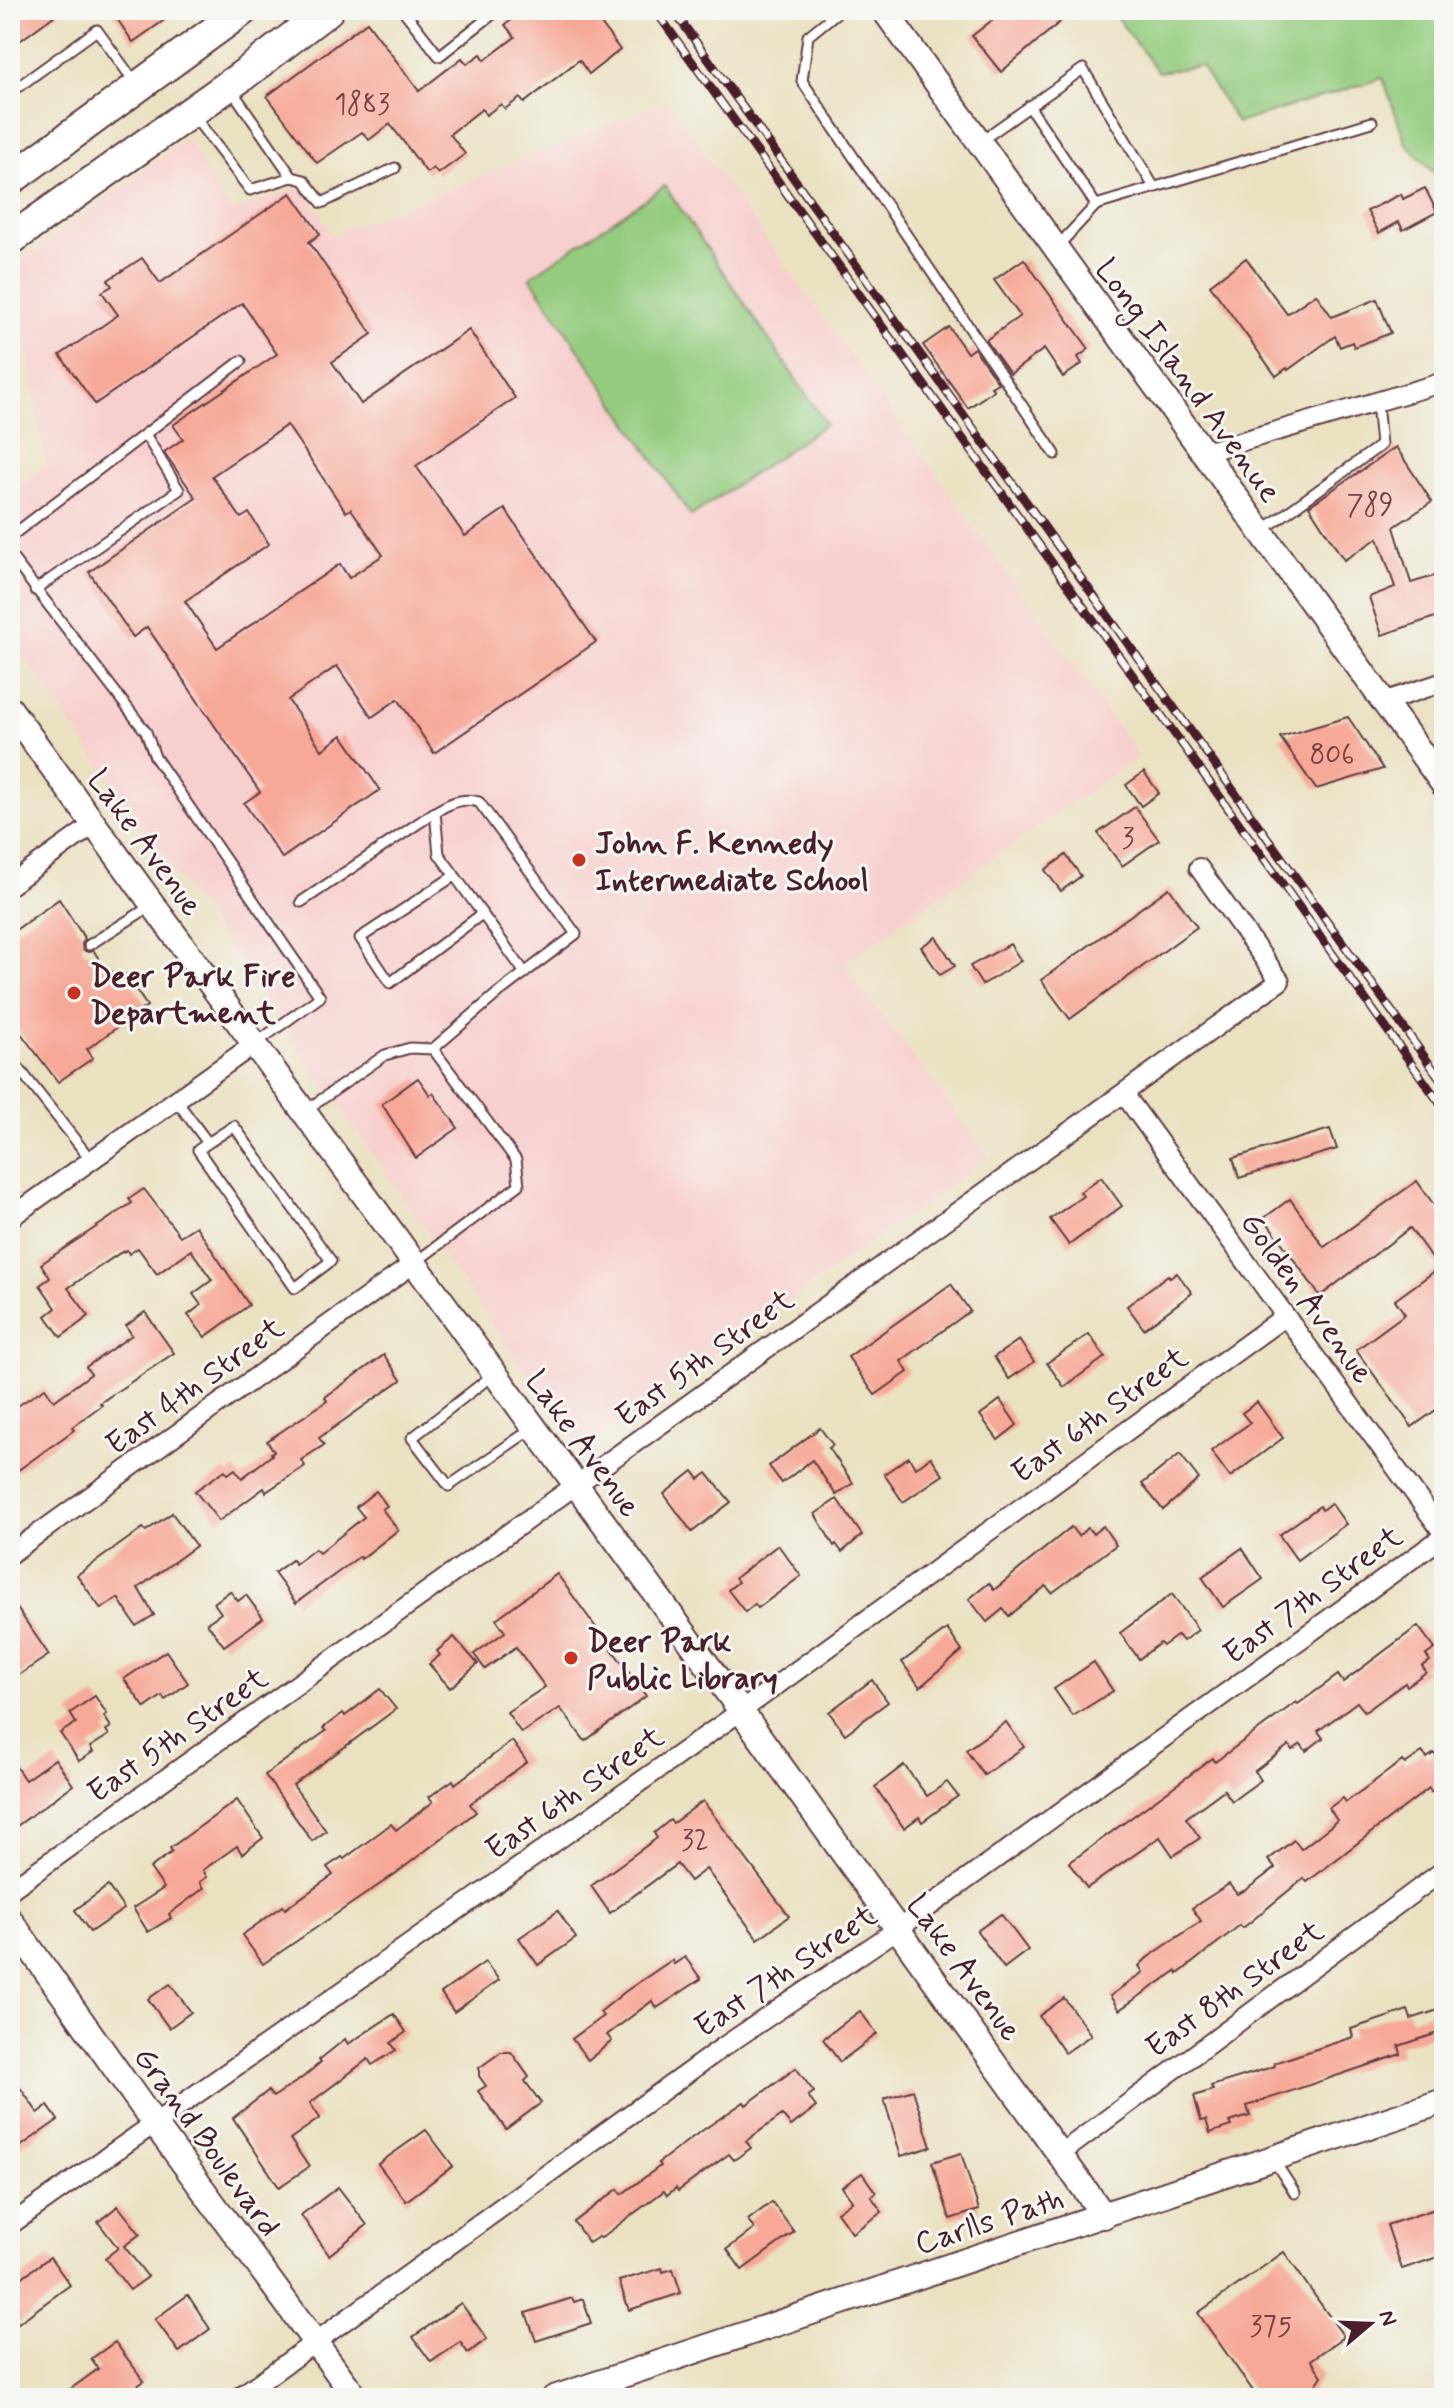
<svg xmlns="http://www.w3.org/2000/svg" width="1454" height="2408" font-family="Mynerve,sans-serif">
<style>
.built{fill:#f7d0ce}
.green{fill:#94cc7f;stroke:#6f7655;stroke-width:2}
.building{fill:#f7a897;fill-rule:evenodd}
.lines{fill:none;stroke-linecap:round;stroke-linejoin:round}
.service-casing{stroke:#623c42;stroke-width:13}
.minor-casing{stroke:#623c42;stroke-width:22}
.tertiary-casing{stroke:#623c42;stroke-width:28}
.primary-casing{stroke:#623c42;stroke-width:34}
.service{stroke:#fff;stroke-width:9}
.minor{stroke:#fff;stroke-width:18}
.tertiary{stroke:#fff;stroke-width:24}
.primary{stroke:#fff;stroke-width:30}
.rail-casing{stroke:#4a1f2b;stroke-width:9}
.rail{stroke:#f6f6f2;stroke-width:6;stroke-dasharray:18;stroke-linecap:butt}
.poi-dot{fill:#c8321e;stroke:#f6f6f2;stroke-width:3}
.labels{text-anchor:middle;stroke-width:6;stroke-linejoin:round;paint-order:stroke}
.number-label{font-size:28px;fill:#754146}
.street-label{font-size:32px;fill:#4a1f2b;stroke:#f6f6f2}
.poi-label{font-size:32px;font-weight:bold;fill:#4a1f2b;stroke:#f6f6f2;text-anchor:start}
</style>
<rect width="100%" height="100%" fill="#f6f6f2"/>
<filter id="ink" filterUnits="userSpaceOnUse"><feTurbulence type="fractalNoise" baseFrequency=".0125" numOctaves="2"/><feDisplacementMap in="SourceGraphic" scale="16" xChannelSelector="R" yChannelSelector="G"/><feConvolveMatrix kernelMatrix="1 2 1 2 8 2 1 2 1" color-interpolation-filters="sRGB"/></filter>
<filter id="wash" filterUnits="userSpaceOnUse"><feTurbulence type="fractalNoise" baseFrequency=".006" numOctaves="4" result="noise"/><feDisplacementMap in="SourceGraphic" scale="32" xChannelSelector="R" yChannelSelector="G"/><feGaussianBlur stdDeviation="1.8" result="paint"/><feColorMatrix in="noise" values="0 0 0 0 0 0 0 0 0 0 0 0 0 0 0 0 0 1.4 0 .05"/><feComposite in="paint" operator="in"/></filter>
<g filter="url(#wash)">
<rect width="100%" height="100%" fill="#eae1c1"/>
<polygon class="built" points="667,101 1139,756 843,964 989,1157 581,1451 10,637 10,492 46,465 14,267 187,138 231,212 303,186 332,235"/>
<g class="green">
<polygon points="1111,10 1444,10 1444,183 1406,144 1383,78 1237,123 1201,66 1158,72"/>
<polygon points="665,186 826,424 691,516 530,277"/>
</g>
<g id="blocks">
<g class="building">
<polygon points="10,10 62,10 10,48"/>
<polygon points="111,10 179,10 133,42"/>
<polygon points="524,10 591,10 620,50 589,74 579,60 524,103 520,98 505,109 501,104 486,115 482,109 450,134 465,154 438,174 433,168 427,173 390,124 369,140 362,132 317,163 267,96 367,22 419,91 462,58 467,64 481,54 485,60 515,37 505,25"/>
<polygon points="1005,10 1074,10 1001,72 972,36"/>
<polygon points="1425,188 1437,212 1403,230 1399,222 1379,233 1367,211 1401,194 1403,199"/>
<path d="M291 193 320 234 309 242 372 334 332 362 361 404 469 330 515 398 416 466 465 536 505 509 596 642 434 753 398 699 372 717 337 666 288 700 322 750 342 735 380 790 282 858 244 803 260 792 147 627 133 637 89 572 196 498 164 452 183 439 173 425 277 354 242 303 95 404 60 355 118 315 102 292 112 286 108 280 142 258 160 283ZM287 425 346 512 351 509 383 555 349 578 340 564 217 648 185 601 269 544 249 513 241 518 212 476Z"/>
<polygon points="1246,258 1287,314 1316,294 1332,317 1377,299 1391,333 1354,347 1352,342 1340,347 1335,336 1288,370 1287,368 1276,376 1210,285"/>
<polygon points="1024,259 1089,349 1078,357 1082,364 1063,377 1044,349 1010,374 986,340 1020,316 994,280"/>
<polygon points="949,327 967,353 974,348 998,383 991,387 994,390 968,408 923,345"/>
<polygon points="1396,447 1432,502 1394,527 1411,583 1444,573 1444,614 1382,635 1369,597 1395,587 1378,538 1344,560 1309,506"/>
<polygon points="1348,717 1383,769 1316,789 1280,737"/>
<polygon points="1144,772 1159,793 1141,806 1126,785"/>
<polygon points="1135,807 1159,840 1122,866 1098,833"/>
<polygon points="1066,855 1081,876 1061,891 1045,870"/>
<polygon points="1169,888 1197,927 1070,1019 1041,980"/>
<polygon points="59,899 85,939 82,944 83,950 88,952 94,951 106,971 125,974 147,1006 87,1049 93,1058 58,1082 10,1019 10,934"/>
<polygon points="936,937 955,966 940,975 921,947"/>
<polygon points="1010,944 1021,961 982,985 970,966"/>
<polygon points="418,1078 430,1095 433,1093 458,1128 416,1158 382,1104"/>
<polygon points="1330,1129 1337,1149 1239,1178 1233,1158"/>
<polygon points="1101,1177 1122,1206 1069,1245 1050,1219 1083,1196 1080,1192"/>
<polygon points="1417,1181 1444,1219 1444,1404 1412,1427 1356,1350 1405,1314 1395,1300 1439,1268 1410,1228 1320,1296 1264,1218 1290,1199 1324,1247"/>
<polygon points="144,1189 180,1236 196,1226 249,1305 205,1337 188,1315 201,1305 193,1294 212,1280 191,1250 157,1274 138,1248 129,1254 127,1250 120,1253 68,1288 89,1316 61,1337 46,1316 56,1308 40,1285 50,1278 41,1264 132,1203 129,1199"/>
<polygon points="1177,1273 1192,1293 1144,1329 1127,1306 1168,1275 1170,1278"/>
<polygon points="951,1284 970,1311 901,1361 908,1372 875,1395 848,1357"/>
<polygon points="145,1312 174,1353 100,1403 102,1405 72,1427 74,1430 10,1476 10,1411 45,1388 54,1401 91,1374 86,1367 132,1335 126,1326"/>
<polygon points="1089,1334 1105,1357 1064,1387 1047,1363"/>
<polygon points="1019,1340 1034,1362 1009,1379 994,1357"/>
<polygon points="384,1355 401,1380 319,1438 324,1445 301,1460 305,1466 266,1492 264,1488 219,1521 195,1491 225,1470 228,1474 235,1469 242,1478 272,1455 271,1453 274,1451 267,1441 327,1401 325,1397"/>
<polygon points="1000,1400 1017,1425 998,1440 980,1415"/>
<polygon points="1257,1402 1283,1438 1230,1477 1211,1451 1250,1423 1242,1413"/>
<polygon points="820,1428 833,1445 829,1448 853,1483 836,1495 812,1460 782,1483 769,1466"/>
<polygon points="1180,1454 1199,1479 1163,1510 1142,1484"/>
<polygon points="909,1457 915,1468 931,1457 943,1475 903,1502 884,1474"/>
<polygon points="693,1471 699,1479 707,1473 731,1502 692,1532 664,1494"/>
<polygon points="376,1491 387,1506 382,1509 398,1530 361,1559 360,1556 296,1603 274,1573 292,1560 295,1564 315,1549 319,1553 364,1517 356,1507"/>
<polygon points="837,1499 862,1535 842,1552 836,1544 834,1546 815,1514"/>
<polygon points="1331,1503 1346,1524 1297,1560 1279,1535 1320,1506 1322,1510"/>
<polygon points="172,1513 196,1546 138,1588 154,1615 136,1626 118,1598 101,1609 77,1575 143,1528 146,1531"/>
<polygon points="1103,1526 1116,1545 1052,1593 1046,1586 1009,1616 1003,1609 987,1622 969,1599 989,1583 994,1590 1071,1527 1078,1536 1088,1528 1093,1534"/>
<polygon points="778,1545 801,1576 758,1608 755,1604 745,1612 728,1590 738,1582 735,1578"/>
<polygon points="1242,1548 1263,1579 1223,1607 1202,1577"/>
<polygon points="557,1574 646,1696 585,1741 560,1708 521,1733 507,1712 545,1687 516,1647 485,1669 474,1654 505,1632 496,1619"/>
<polygon points="230,1591 238,1601 246,1595 263,1618 224,1646 207,1623 221,1613 214,1603"/>
<polygon points="1172,1594 1198,1630 1183,1641 1178,1635 1163,1646 1160,1643 1139,1659 1120,1633"/>
<polygon points="10,1598 49,1655 10,1681"/>
<polygon points="1418,1626 1435,1649 1426,1655 1430,1661 1422,1666 1426,1672 1407,1686 1405,1683 1365,1712 1357,1702 1318,1731 1323,1738 1306,1751 1301,1744 1292,1750 1289,1745 1255,1771 1261,1780 1232,1801 1224,1790 1186,1818 1200,1838 1173,1856 1160,1837 1087,1888 1069,1863 1213,1758 1215,1762 1296,1702 1298,1704 1338,1675 1343,1682"/>
<polygon points="947,1629 962,1651 920,1687 902,1662"/>
<polygon points="454,1637 478,1664 450,1688 429,1664 440,1655 437,1651"/>
<polygon points="166,1651 188,1683 165,1700 162,1696 145,1708 124,1679"/>
<polygon points="1094,1662 1113,1691 1073,1716 1054,1689"/>
<polygon points="872,1680 888,1702 845,1734 829,1712"/>
<polygon points="380,1689 396,1709 293,1785 326,1831 312,1841 265,1775 326,1731 323,1728 343,1713 345,1716"/>
<polygon points="95,1696 107,1714 104,1716 111,1727 106,1730 109,1735 90,1747 93,1752 79,1761 60,1733 76,1723 70,1713"/>
<polygon points="1006,1722 1024,1747 984,1775 966,1750"/>
<polygon points="512,1741 527,1762 470,1804 476,1812 395,1874 263,1964 242,1935 283,1906 285,1909 333,1875 327,1867 342,1857 344,1859 391,1824 396,1830 433,1802 429,1797 453,1780 455,1784"/>
<polygon points="1422,1752 1427,1758 1434,1753 1444,1766 1444,1783 1431,1792 1429,1788 1307,1882 1304,1878 1243,1928 1240,1925 1178,1974 1176,1971 1119,2010 1110,1996 1143,1972 1139,1966 1147,1958 1201,1921 1192,1908 1229,1884 1237,1894 1246,1890 1275,1868 1268,1860 1294,1840 1301,1849 1332,1825 1337,1820 1329,1808 1343,1798 1346,1802 1402,1761 1405,1764"/>
<polygon points="10,1758 25,1780 55,1759 73,1785 10,1831"/>
<polygon points="904,1765 927,1796 947,1782 958,1796 922,1822 919,1817 904,1828 875,1787"/>
<polygon points="237,1800 263,1838 242,1854 237,1846 203,1870 207,1877 200,1882 204,1888 169,1914 171,1918 148,1932 133,1908 164,1888 150,1868 172,1852 170,1848"/>
<polygon points="703,1801 789,1916 758,1939 706,1869 690,1881 677,1864 610,1913 591,1886 657,1838 654,1833 670,1820 673,1823"/>
<polygon points="108,1886 124,1909 90,1932 75,1910"/>
<polygon points="558,1911 576,1938 538,1965 519,1938"/>
<polygon points="1001,1914 1028,1950 1004,1968 977,1931"/>
<polygon points="685,1957 701,1979 657,2008 652,2001 607,2035 612,2041 588,2060 572,2039 603,2016 600,2012 626,1991 672,1960 674,1964"/>
<polygon points="485,1962 499,1980 454,2012 441,1993"/>
<polygon points="170,1984 191,2012 169,2028 148,1999"/>
<polygon points="1064,1998 1091,2035 1065,2053 1039,2016"/>
<polygon points="1444,2008 1444,2031 1399,2046 1401,2054 1247,2106 1250,2116 1229,2122 1231,2126 1210,2133 1206,2120 1201,2121 1194,2096 1213,2090 1211,2086 1275,2066 1274,2063 1353,2037 1351,2029 1408,2010 1411,2019"/>
<polygon points="860,2011 877,2034 840,2062 823,2039"/>
<polygon points="394,2014 406,2032 391,2043 396,2050 372,2065 368,2059 310,2103 320,2118 290,2139 309,2167 279,2187 233,2118 268,2091 273,2097 302,2078 321,2062 319,2060 345,2039 348,2044"/>
<polygon points="501,2052 511,2052 529,2077 525,2081 541,2103 506,2129 478,2091 486,2086 479,2076 479,2068"/>
<polygon points="796,2068 814,2092 808,2096 816,2107 791,2126 782,2115 746,2141 751,2148 734,2160 729,2154 678,2191 676,2188 667,2195 664,2191 601,2238 598,2237 589,2243 574,2222 618,2189 622,2194 660,2166 658,2163 690,2139 744,2102 746,2105"/>
<polygon points="10,2073 38,2113 48,2106 58,2120 17,2149 10,2140"/>
<polygon points="913,2090 931,2147 901,2156 884,2099"/>
<polygon points="426,2130 453,2166 406,2201 378,2164"/>
<polygon points="961,2153 979,2210 950,2219 932,2162"/>
<polygon points="862,2173 876,2193 871,2196 882,2212 852,2233 837,2212 852,2201 842,2187"/>
<polygon points="338,2187 367,2225 329,2255 301,2215"/>
<polygon points="772,2202 794,2232 742,2270 727,2249 754,2229 748,2220"/>
<polygon points="118,2206 140,2234 124,2246 148,2277 130,2290 105,2258 118,2248 98,2222"/>
<polygon points="1444,2206 1444,2255 1402,2269 1387,2225"/>
<polygon points="1284,2252 1344,2337 1311,2360 1322,2376 1307,2398 1258,2398 1198,2313"/>
<polygon points="50,2257 70,2285 10,2329 10,2286"/>
<polygon points="662,2268 663,2272 673,2269 681,2293 629,2310 619,2281"/>
<polygon points="188,2295 210,2329 179,2352 155,2319"/>
<polygon points="572,2298 574,2302 583,2299 591,2323 536,2341 526,2313"/>
<polygon points="461,2303 487,2339 468,2353 460,2342 431,2362 413,2337"/>
<polygon points="115,2342 144,2381 121,2398 58,2398 98,2369 91,2359"/>
</g>
</g>
</g>
<g filter="url(#ink)">
<use href="#blocks" fill-opacity="0" stroke="#623c42" stroke-width="2"/>
<g class="lines">
<g class="service-casing">
<g id="service">
<polyline points="403,10 439,56 498,10"/>
<polyline points="840,10 808,36 802,81 1055,454"/>
<polyline points="18,87 97,30 136,84"/>
<polyline points="1029,106 1096,205"/>
<polyline points="193,115 250,190 292,177 231,89"/>
<polyline points="979,142 1083,69 1154,187"/>
<polyline points="292,177 304,180 322,203 395,168"/>
<polyline points="1057,247 1096,205 1372,122"/>
<polyline points="1263,530 1381,445 1377,402"/>
<polyline points="10,537 241,361"/>
<polyline points="10,555 146,732 155,757 320,997 256,1043"/>
<polyline points="35,590 179,490 145,434"/>
<polyline points="454,876 360,938 390,983 482,914"/>
<polyline points="301,902 435,812"/>
<polyline points="89,945 151,906"/>
<path d="M433 1049 498 993 576 934 479 802C462 797 450 803 435 812L439 854 525 973"/>
<polyline points="10,1057 91,1160"/>
<polyline points="176,1100 208,1143 198,1150 295,1288 331,1261 234,1126 208,1143"/>
<polyline points="305,1111 385,1055 410,1048 433,1049 516,1160 519,1185 417,1261"/>
<polyline points="494,1374 412,1438 449,1486 533,1428"/>
<polyline points="1273,2159 1295,2193"/>
</g>
</g>
<g class="minor-casing">
<g id="minor">
<polyline points="1202,453 1444,382"/>
<polyline points="1383,702 1444,682"/>
<polyline points="10,885 93,825"/>
<polyline points="1124,1094 1444,1534"/>
<polyline points="10,1218 253,1045"/>
<polyline points="10,1554 413,1264"/>
<polyline points="10,1890 1280,981 1199,868"/>
<polyline points="1060,2154 1444,1870"/>
<polyline points="10,2225 741,1711 1284,1317"/>
<polyline points="238,2398 723,2047 898,1929 1444,1536"/>
</g>
</g>
<g class="tertiary-casing">
<g id="tertiary">
<polyline points="884,10 1444,785"/>
<polyline points="10,709 741,1711 1104,2216"/>
<polyline points="10,1920 154,2123 356,2398"/>
<polyline points="554,2398 1444,2101"/>
</g>
</g>
<g class="primary-casing">
<g id="primary">
<polyline points="10,180 243,10"/>
<polyline points="10,240 242,76 328,10"/>
</g>
</g>
<use href="#service" class="service"/>
<use href="#minor" class="minor"/>
<use href="#tertiary" class="tertiary"/>
<use href="#primary" class="primary"/>
<g class="rail-casing">
<g id="rail">
<polyline points="655,10 1444,1109"/>
<polyline points="673,10 1444,1084"/>
</g>
</g>
<use href="#rail" class="rail"/>
</g>
</g>
<g class="poi-dot">
<circle cx="579" cy="860" r="8"/>
<circle cx="74" cy="993" r="8"/>
<circle cx="571" cy="1658" r="8"/>
</g>
<g class="labels">
<g class="number-label">
<text x="362" y="113">1883</text>
<text x="1370" y="514">789</text>
<text x="1332" y="763">806</text>
<text x="1128" y="847">3</text>
<text x="695" y="1849">32</text>
<text x="1271" y="2335">375</text>
</g>
<g class="street-label">
<text transform="translate(1189 380) rotate(54)" y="11">Long Island Avenue</text>
<text transform="translate(146 842) rotate(54)" y="11">Lake Avenue</text>
<text transform="translate(1308 1297) rotate(54)" y="11">Golden Avenue</text>
<text transform="translate(704 1357) rotate(-36)" y="11">East 5th Street</text>
<text transform="translate(194 1385) rotate(-36)" y="11">East 4th Street</text>
<text transform="translate(1099 1414) rotate(-36)" y="11">East 6th Street</text>
<text transform="translate(584 1443) rotate(54)" y="11">Lake Avenue</text>
<text transform="translate(1312 1594) rotate(-36)" y="11">East 7th Street</text>
<text transform="translate(177 1734) rotate(-35)" y="11">East 5th Street</text>
<text transform="translate(574 1792) rotate(-35)" y="11">East 6th Street</text>
<text transform="translate(965 1967) rotate(54)" y="11">Lake Avenue</text>
<text transform="translate(785 1970) rotate(-34)" y="11">East 7th Street</text>
<text transform="translate(1234 1988) rotate(-36)" y="11">East 8th Street</text>
<text transform="translate(208 2141) rotate(54)" y="11">Grand Boulevard</text>
<text transform="translate(989 2220) rotate(-18)" y="11">Carlls Path</text>
</g>
<g class="poi-label">
<text x="595" y="853">John F. Kennedy<tspan x="595" dy="37">Intermediate School</tspan></text>
<text x="90" y="986">Deer Park Fire<tspan x="90" dy="37">Department</tspan></text>
<text x="587" y="1651">Deer Park<tspan x="587" dy="37">Public Library</tspan></text>
</g>
</g>
<rect width="1454" height="2408" fill="none" stroke="#f6f6f2" stroke-width="40"/>
<g transform="translate(1370 2324) rotate(71)" stroke="#f6f6f2" stroke-width="6" paint-order="stroke">
<path d="M0-6L14 30L0 20L-14 30Z" fill="#4a1f2b"/>
<text y="-12" font-size="22" font-weight="bold" text-anchor="middle" fill="#4a1f2b">N</text>
</g>
</svg>
